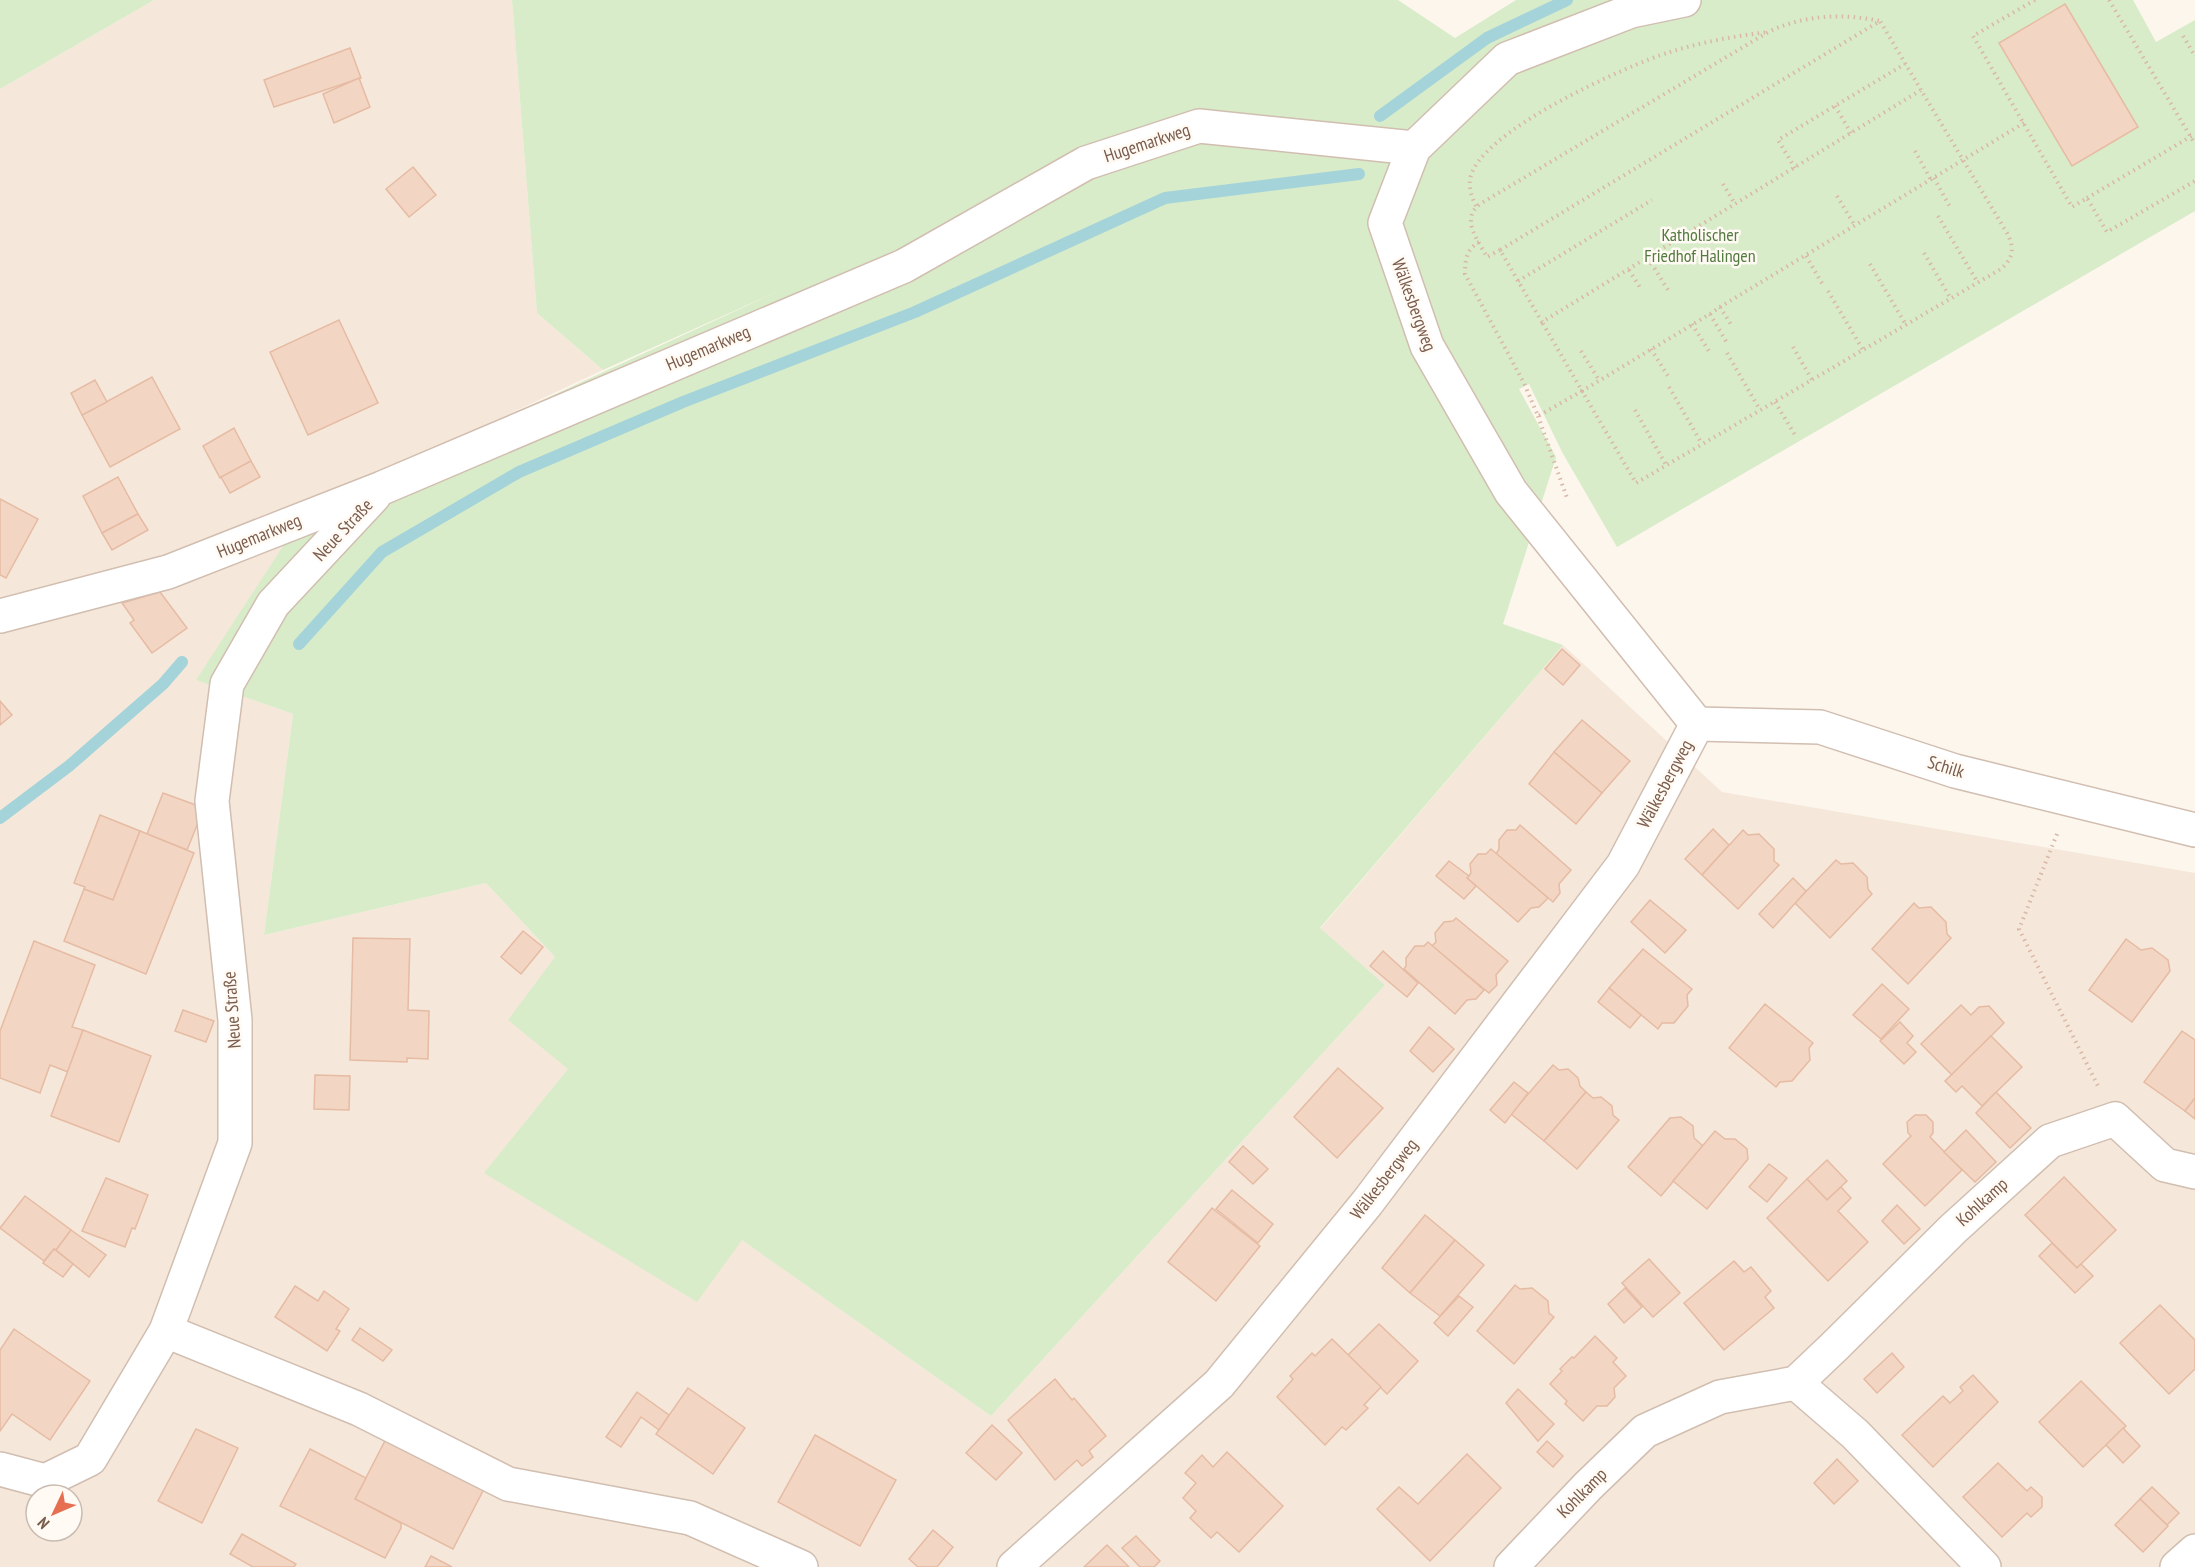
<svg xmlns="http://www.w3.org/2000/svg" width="2195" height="1567" font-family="'PT Sans Narrow',sans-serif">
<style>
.residential{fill:#f5e8da;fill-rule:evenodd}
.green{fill:#d8ecc9}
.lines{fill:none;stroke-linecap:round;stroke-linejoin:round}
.stream{stroke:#a5d3da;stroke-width:12}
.building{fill:#f3d5c3;stroke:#e6bba3;stroke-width:1.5}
.minor-casing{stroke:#d1beb0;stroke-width:36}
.path{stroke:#d9b8a5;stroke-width:4;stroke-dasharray:1.5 4.5;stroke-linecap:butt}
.minor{stroke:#fff;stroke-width:33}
.labels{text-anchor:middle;stroke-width:5;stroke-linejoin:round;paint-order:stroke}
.street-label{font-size:18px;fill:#7a5c4d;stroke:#fffaf3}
.park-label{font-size:18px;fill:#537a41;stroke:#fffaf3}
</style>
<rect width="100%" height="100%" fill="#fdf6ec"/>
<path class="residential" d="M154 0H512L537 313 603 370 307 509 197 680 293 714 264 935 486 883 555 957 569 1068 485 1173 741 1239 991 1416 1385 985 1320 929 1563 645 1722 792 2195 873V1567H0V89ZM36 1495H72V1531H36Z"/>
<g class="green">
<polygon points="0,0 154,0 0,89"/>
<polygon points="512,0 1398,0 1455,38 1516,0 2133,0 2156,42 2195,20 2195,211 1617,547 1562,452 1529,384 1519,389 1556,457 1503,624 1563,645 1320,928 1385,985 991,1416 742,1240 697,1302 484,1173 568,1069 508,1020 555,957 486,883 264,935 293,714 196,680 307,509 787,287 603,370 537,313"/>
</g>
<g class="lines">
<g class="stream">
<polyline points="1380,116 1487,38 1567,0"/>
<polyline points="299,644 382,552 519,472 683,402 915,312 1165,198 1359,174"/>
<polyline points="0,818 69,766 163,684 182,662"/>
</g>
</g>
<g class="building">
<polygon points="2065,4 2138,127 2072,166 1999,43"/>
<polygon points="350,48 361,78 274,107 264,80"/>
<polygon points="359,78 370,107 334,123 323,94"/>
<polygon points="413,167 436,195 409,217 386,189"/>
<polygon points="339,320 378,403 308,435 270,352"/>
<polygon points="152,377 180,429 110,467 82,415"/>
<polygon points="95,380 107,402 82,415 71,393"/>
<polygon points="234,428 251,461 220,478 203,446"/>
<polygon points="251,461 260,477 230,493 221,477"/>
<polygon points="118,477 138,514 102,533 83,496"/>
<polygon points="0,499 38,519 6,578 0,575"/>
<polygon points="138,514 148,530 112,550 102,533"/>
<polygon points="160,592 187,628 152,653 130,623 134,620 122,603"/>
<polygon points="1562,649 1580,665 1563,685 1545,669"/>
<polygon points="0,701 12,715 0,725"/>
<polygon points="1582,720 1630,761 1602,793 1554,752"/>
<polygon points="1554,752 1602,793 1576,824 1529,784"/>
<polygon points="163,793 204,808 187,850 147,834"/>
<polygon points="100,815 140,831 113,900 84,889 85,887 74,883"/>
<polygon points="1520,825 1571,870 1559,884 1560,893 1553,902 1496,854 1499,849 1499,840 1507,830 1516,830"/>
<polygon points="1713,829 1729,845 1702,875 1685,859"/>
<polygon points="1743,830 1748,835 1759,834 1774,849 1774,861 1779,865 1738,909 1702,875"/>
<polygon points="140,831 194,853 146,974 64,941 84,889 113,900"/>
<polygon points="1491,849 1548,898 1539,907 1531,908 1518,922 1467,878 1471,873 1470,864 1478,854 1486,854"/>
<polygon points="1836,860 1841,864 1853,863 1867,877 1868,889 1872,894 1830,938 1795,903"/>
<polygon points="1449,861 1469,876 1467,878 1476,886 1464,899 1436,876"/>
<polygon points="1793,878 1806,891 1773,928 1759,914"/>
<polygon points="1650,900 1686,930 1665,953 1631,922"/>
<polygon points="1914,903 1919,908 1931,907 1946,922 1947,934 1951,938 1908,984 1872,949"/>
<polygon points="1456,918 1508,961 1496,975 1497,985 1489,993 1432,946 1436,942 1435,933 1444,922 1453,921"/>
<polygon points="523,931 543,947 521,974 501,957"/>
<polygon points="353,938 410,939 408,1010 429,1011 428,1059 407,1058 407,1062 350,1060"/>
<polygon points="2126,939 2141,950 2152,948 2168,960 2170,971 2132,1022 2089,990"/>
<polygon points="34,941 95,965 72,1027 83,1030 68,1072 50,1065 40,1093 0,1078 0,1031"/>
<polygon points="1428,942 1484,990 1476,999 1467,1000 1455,1014 1404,969 1406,966 1406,958 1415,946 1424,946"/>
<polygon points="1643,949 1692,989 1687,995 1688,1006 1674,1023 1662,1023 1658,1029 1609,988"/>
<polygon points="1383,951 1418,983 1407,997 1370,966"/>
<polygon points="1882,984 1909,1009 1881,1039 1853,1015"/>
<polygon points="1609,988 1641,1015 1630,1028 1598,1002"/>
<polygon points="1765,1004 1813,1043 1809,1048 1810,1060 1792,1081 1780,1082 1776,1087 1729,1048"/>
<polygon points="1961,1005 1971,1015 1979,1007 1989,1006 2004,1023 1952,1075 1921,1044"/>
<polygon points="183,1010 214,1021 206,1042 175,1031"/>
<polygon points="1900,1022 1913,1036 1907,1043 1916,1052 1904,1064 1880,1041"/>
<polygon points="1429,1027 1454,1049 1433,1072 1410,1051"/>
<polygon points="83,1030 151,1056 119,1142 51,1116"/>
<polygon points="2182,1031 2195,1040 2195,1098 2185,1111 2144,1082"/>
<polygon points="1991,1036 2022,1067 1982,1106 1962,1086 1956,1092 1945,1081"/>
<polygon points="1553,1065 1559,1070 1568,1069 1578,1078 1580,1086 1586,1092 1544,1141 1511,1114"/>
<polygon points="1338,1068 1383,1108 1337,1158 1294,1117"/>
<polygon points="315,1075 350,1076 349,1110 314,1109"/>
<polygon points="1514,1082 1528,1093 1505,1123 1490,1110"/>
<polygon points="1586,1092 1593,1098 1601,1097 1612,1106 1613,1115 1619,1120 1577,1169 1544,1141"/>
<polygon points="1996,1092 2031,1128 2010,1148 1976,1113"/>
<polygon points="2195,1098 2195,1119 2185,1111"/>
<polygon points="1915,1115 1926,1115 1933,1122 1933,1133 1930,1137 1962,1170 1925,1206 1883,1164 1911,1136 1908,1133 1907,1122"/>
<polygon points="1681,1117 1693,1126 1694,1138 1703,1146 1661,1196 1628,1167 1670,1118"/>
<polygon points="1966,1130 1996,1162 1975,1182 1944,1152"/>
<polygon points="1715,1131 1725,1139 1735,1139 1747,1149 1748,1159 1707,1209 1673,1181"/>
<polygon points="1243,1146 1268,1169 1253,1184 1229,1162"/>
<polygon points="1827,1160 1847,1181 1827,1200 1807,1179"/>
<polygon points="1769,1164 1787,1178 1767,1202 1749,1187"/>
<polygon points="2064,1177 2116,1230 2077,1268 2025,1215"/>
<polygon points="106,1178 148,1195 135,1229 132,1228 125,1247 82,1231"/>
<polygon points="1807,1179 1827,1200 1841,1187 1851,1198 1838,1211 1868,1242 1828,1281 1767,1218"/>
<polygon points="1232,1190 1273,1224 1258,1243 1216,1209"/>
<polygon points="25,1196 71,1230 56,1250 54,1249 44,1261 0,1228"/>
<polygon points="1897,1205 1920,1229 1904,1244 1882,1221"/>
<polygon points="1212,1208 1260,1246 1216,1301 1168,1262"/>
<polygon points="1425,1215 1455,1240 1410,1293 1382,1268"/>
<polygon points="71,1230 106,1255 89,1277 56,1250"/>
<polygon points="1455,1240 1484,1265 1440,1316 1410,1293"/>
<polygon points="2052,1243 2077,1268 2081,1264 2093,1276 2075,1293 2039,1256"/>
<polygon points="54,1249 73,1264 63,1277 43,1263"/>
<polygon points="1649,1259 1680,1293 1653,1317 1622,1283"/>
<polygon points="1734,1261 1744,1272 1751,1267 1771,1291 1765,1297 1774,1308 1724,1350 1684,1303"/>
<polygon points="1515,1285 1520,1289 1532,1288 1548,1301 1549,1313 1554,1317 1514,1364 1477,1331"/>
<polygon points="295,1286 318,1301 324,1291 349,1309 336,1329 340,1331 327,1351 275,1317"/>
<polygon points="1625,1288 1642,1307 1624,1323 1608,1304"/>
<polygon points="1459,1296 1473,1307 1448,1336 1434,1323"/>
<polygon points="2160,1305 2195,1340 2195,1369 2169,1394 2120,1343"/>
<polygon points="1379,1324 1418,1361 1387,1394 1348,1355"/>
<polygon points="360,1328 392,1350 383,1361 352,1340"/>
<polygon points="14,1329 90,1381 50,1440 12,1414 0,1431 0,1350"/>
<polygon points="1595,1336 1617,1358 1613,1362 1626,1376 1614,1388 1615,1397 1607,1406 1597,1406 1583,1421 1565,1404 1567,1401 1550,1384 1562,1371 1560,1369 1572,1357 1574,1358"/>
<polygon points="1332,1339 1381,1387 1364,1405 1368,1408 1346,1430 1342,1427 1325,1445 1277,1397 1293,1379 1290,1376 1312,1353 1315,1356"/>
<polygon points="1892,1353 1904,1367 1877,1393 1864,1379"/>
<polygon points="1973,1375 1998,1402 1933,1467 1902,1435 1943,1396 1950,1403 1963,1391 1960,1387"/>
<polygon points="1055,1379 1072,1400 1074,1398 1106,1436 1089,1451 1093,1457 1082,1466 1077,1460 1055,1480 1008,1420"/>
<polygon points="2081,1381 2126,1426 2083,1467 2039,1422"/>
<polygon points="688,1388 745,1428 713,1474 656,1434"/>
<polygon points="1518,1389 1554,1424 1538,1441 1506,1403"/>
<polygon points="637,1392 669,1415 659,1430 641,1417 621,1447 606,1437"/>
<polygon points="992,1425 1022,1453 996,1480 966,1453"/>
<polygon points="2123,1428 2140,1446 2123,1463 2106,1445"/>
<polygon points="196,1429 238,1448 202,1523 158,1501"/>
<polygon points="388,1435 486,1485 453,1549 355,1499"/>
<polygon points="815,1435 896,1480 860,1546 778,1502"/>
<polygon points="1547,1441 1563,1456 1553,1467 1537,1452"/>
<polygon points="310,1449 366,1478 355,1499 401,1523 401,1528 385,1558 280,1506"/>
<polygon points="1227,1452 1283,1506 1239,1552 1217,1532 1211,1538 1190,1518 1196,1511 1183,1498 1196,1483 1185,1473 1202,1455 1213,1467"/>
<polygon points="1467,1454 1501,1488 1430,1561 1377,1509 1399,1487 1418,1504"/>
<polygon points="1837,1459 1858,1481 1834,1504 1814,1483"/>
<polygon points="1998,1463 2027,1491 2031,1487 2042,1497 2042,1507 2031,1517 2027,1513 2002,1537 1963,1497"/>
<polygon points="2152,1487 2179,1513 2167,1525 2140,1499"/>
<polygon points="2140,1499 2168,1526 2143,1552 2115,1525"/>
<polygon points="933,1530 953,1547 937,1567 918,1567 909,1559"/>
<polygon points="242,1534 296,1564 294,1567 253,1567 230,1554"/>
<polygon points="1136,1536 1160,1561 1154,1567 1140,1567 1122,1548"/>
<polygon points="1107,1545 1129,1567 1084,1567"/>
<polygon points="431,1556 452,1567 425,1567"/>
</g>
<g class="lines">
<g class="minor-casing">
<g id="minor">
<polyline points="1684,0 1631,11 1507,59 1414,148 1385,223 1427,346 1511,492 1697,724"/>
<polyline points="0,616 168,572 382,488 904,266 1086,163 1199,126 1414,148"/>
<polyline points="1697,724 1820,727 1955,771 2195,830"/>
<polyline points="166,1331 359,1409 508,1484 690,1518 801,1567"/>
<polyline points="1796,1383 1855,1434 1984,1567"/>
<polyline points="0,1469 45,1481 90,1459 166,1331 235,1143 235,1020 212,801 227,684 273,604 374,496"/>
<polyline points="1014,1567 1219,1384 1367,1203 1623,865 1697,724"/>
<polyline points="1511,1567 1588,1486 1645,1431 1720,1397 1796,1383 1835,1346 1953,1229 2050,1141 2115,1119 2165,1165 2195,1172"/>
<polyline points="2177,1567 2195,1551"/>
</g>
</g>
<g class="path">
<polyline points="2035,0 1973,36 2072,207 2087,198 2107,232 2195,181"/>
<polyline points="2109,0 2195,144"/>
<polyline points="2183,36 2195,56"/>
<path d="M1921 90 1880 21 1500 250 1542 322 1921 90 2007 233C2015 249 2013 258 2001 269L1636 483 1582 391 1710 314 1720 307 2024 123"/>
<polyline points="1835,106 1851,133"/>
<polyline points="1915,151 1931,180"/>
<polyline points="1795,168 1778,140 1905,64"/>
<polyline points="1934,178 1950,207"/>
<polyline points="1723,184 1735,204"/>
<polyline points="1837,196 1855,226"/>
<polyline points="2087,198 2195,134"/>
<path d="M1476 206C1472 198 1469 189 1470 180 1475 133 1628 65 1670 52 1702 42 1735 36 1768 32"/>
<polyline points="1938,216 1978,283"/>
<path d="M1479 242C1466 250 1465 260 1465 274L1524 383 1538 416 1582 391 1542 322"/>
<path d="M1500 250 1487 257C1478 240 1460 219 1480 204L1770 31C1806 15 1841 13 1880 21"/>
<polyline points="1924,253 1951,299"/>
<polyline points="1806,256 1823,285"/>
<polyline points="1648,258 1668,290"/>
<polyline points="1870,264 1906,325"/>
<polyline points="1629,270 1641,289"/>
<polyline points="1518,281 1652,200"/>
<polyline points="1828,291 1863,350"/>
<polyline points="1720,307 1732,326"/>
<polyline points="1710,314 1727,343"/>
<polyline points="1692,324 1710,353"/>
<polyline points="1793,347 1812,380"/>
<polyline points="1651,349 1668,376"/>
<polyline points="1581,351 1599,380"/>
<polyline points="1727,353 1760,410"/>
<polyline points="1669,387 1702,444"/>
<polyline points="1775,402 1795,435"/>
<polyline points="1635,410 1666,465"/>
<polyline points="1538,416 1567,498"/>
<polyline points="2057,834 2019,929 2098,1086"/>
</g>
<use href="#minor" class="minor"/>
</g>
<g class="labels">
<g class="street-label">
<text transform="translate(1147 143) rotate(-18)" y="6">Hugemarkweg</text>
<text transform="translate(1414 305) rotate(70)" y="6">Wälkesbergweg</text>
<text transform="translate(708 348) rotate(-23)" y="6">Hugemarkweg</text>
<text transform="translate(343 530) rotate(-47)" y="6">Neue Straße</text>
<text transform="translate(259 536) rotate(-22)" y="6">Hugemarkweg</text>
<text transform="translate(1946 767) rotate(17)" y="6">Schilk</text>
<text transform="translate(1665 784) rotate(-62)" y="6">Wälkesbergweg</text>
<text transform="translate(232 1010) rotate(-94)" y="6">Neue Straße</text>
<text transform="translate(1384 1179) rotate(-52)" y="6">Wälkesbergweg</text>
<text transform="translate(1982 1202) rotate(-42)" y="6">Kohlkamp</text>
<text transform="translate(1582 1493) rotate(-45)" y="6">Kohlkamp</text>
</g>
<g class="park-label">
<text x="1700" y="241">Katholischer<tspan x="1700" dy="21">Friedhof Halingen</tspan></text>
</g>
</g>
<g transform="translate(54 1513) rotate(226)"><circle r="28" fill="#fffaf3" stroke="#cabbb1" stroke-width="1.5"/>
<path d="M0-4.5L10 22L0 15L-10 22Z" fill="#e76f51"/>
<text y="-9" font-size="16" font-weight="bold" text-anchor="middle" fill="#7a5c4d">N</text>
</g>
</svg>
